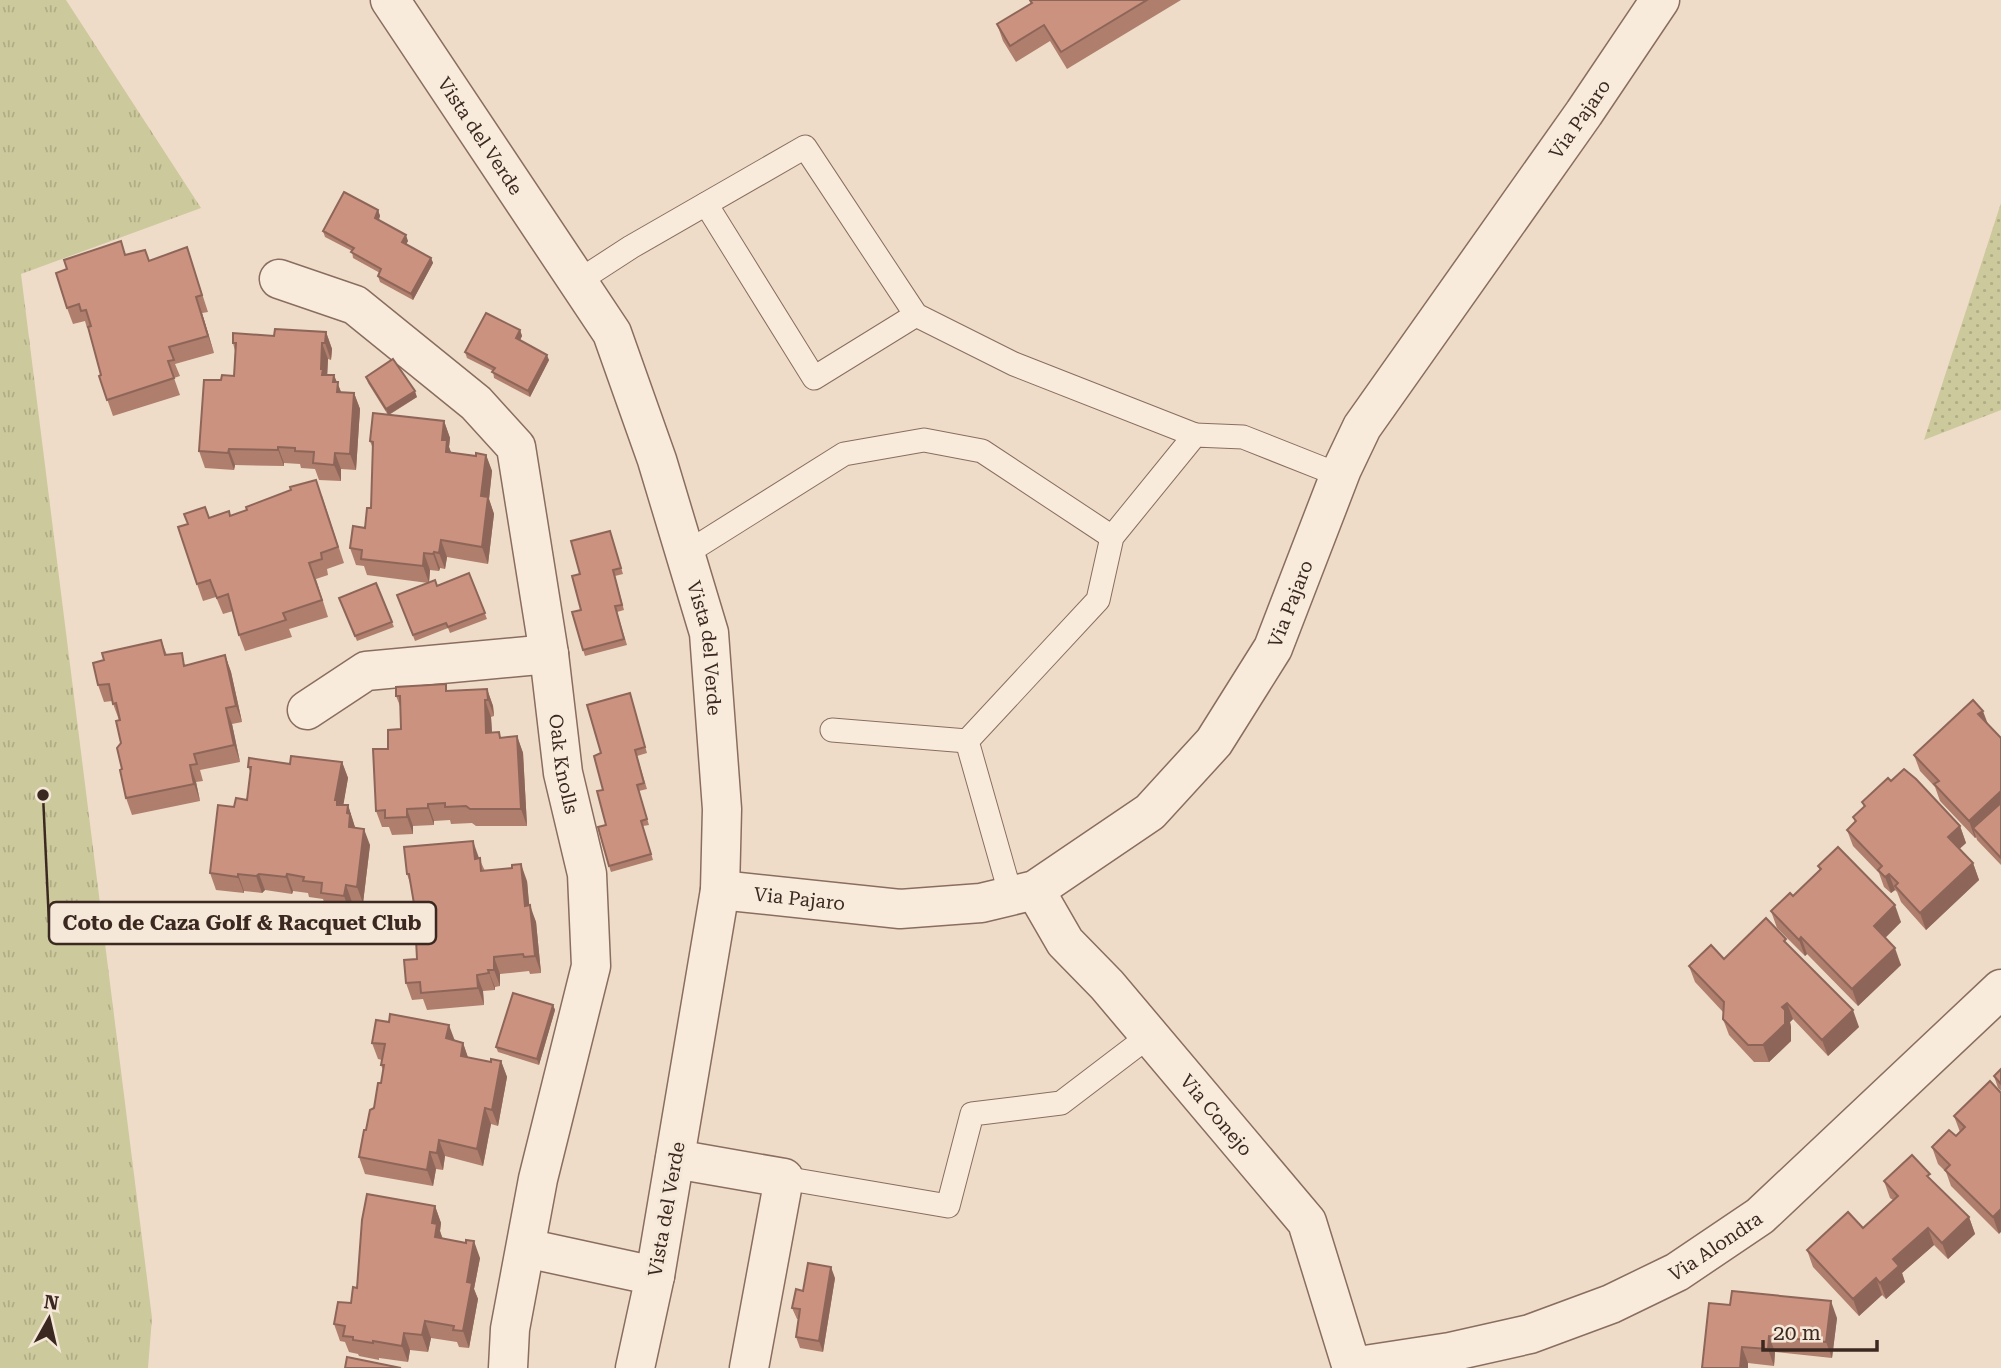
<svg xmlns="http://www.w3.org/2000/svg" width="2001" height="1368" font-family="'Roboto Serif',serif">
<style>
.grass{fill:url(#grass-tufts)}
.park{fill:url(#park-dots)}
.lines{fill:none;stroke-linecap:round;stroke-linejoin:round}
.service-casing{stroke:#8a6d5e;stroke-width:25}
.minor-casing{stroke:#8a6d5e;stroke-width:41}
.tertiary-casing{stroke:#8a6d5e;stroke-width:41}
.service{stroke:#f8ebdc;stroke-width:23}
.minor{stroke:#f8ebdc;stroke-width:38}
.tertiary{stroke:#f8ebdc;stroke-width:38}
.wall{fill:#af7e6d}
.shaded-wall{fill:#8e6659}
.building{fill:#cb927f;stroke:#8e6659;stroke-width:2}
.labels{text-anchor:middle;stroke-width:6;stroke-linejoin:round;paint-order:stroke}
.street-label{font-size:19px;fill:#3b2921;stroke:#f5e8d8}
.leader{fill:none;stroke:#3b2921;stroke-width:2.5}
.callout-dot{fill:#3b2921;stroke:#f5e8d8;stroke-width:2.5}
.callout{fill:#f5e8d8;stroke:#3b2921;stroke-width:2.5}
.callout-label{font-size:21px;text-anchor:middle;font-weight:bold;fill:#3b2921}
</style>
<defs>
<pattern id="grass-tufts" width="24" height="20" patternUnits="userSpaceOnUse" patternTransform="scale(1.75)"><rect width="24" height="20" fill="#ccc99c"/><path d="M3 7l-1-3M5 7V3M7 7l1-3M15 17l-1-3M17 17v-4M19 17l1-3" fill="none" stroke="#b0ad86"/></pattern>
<pattern id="park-dots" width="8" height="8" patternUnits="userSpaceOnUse" patternTransform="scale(1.75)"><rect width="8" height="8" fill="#ccc99c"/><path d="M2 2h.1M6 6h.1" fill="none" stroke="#b0ad86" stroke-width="1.8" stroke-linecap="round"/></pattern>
</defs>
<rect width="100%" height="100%" fill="#eedcc8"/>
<polygon class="grass" points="0,0 66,0 201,208 21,274 152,1318 148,1368 0,1368"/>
<polygon class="park" points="2001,203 2001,410 1924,440"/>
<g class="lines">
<g class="service-casing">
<g id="service">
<polyline points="706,204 814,378 916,315"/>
<polyline points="577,282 631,247 805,147 916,315 1014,364 1195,435"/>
<polyline points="685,554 844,454 924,440 982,451 1112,537"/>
<polyline points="832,730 967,741"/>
<polyline points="1011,896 967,741 1098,600 1112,537 1195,435 1243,437 1339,475"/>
<polyline points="784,1178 948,1206 972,1114 1061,1103 1149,1036"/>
</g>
</g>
<g class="minor-casing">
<g id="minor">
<path id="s1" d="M279 279 355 305 476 403 516 447 549 654 563 773 587 874 591 966 538 1179 510 1329 508 1368"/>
<polyline points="307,710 366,671 549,654"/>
<path id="s2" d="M720 890 900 909 981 903 1035 890 1150 812 1214 742 1273 648 1342 469 1362 427 1584 113 1660 0"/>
<path id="s3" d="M1035 890 1065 942 1107 985 1307 1222 1352 1368"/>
<polyline points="675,1159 784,1178 749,1368"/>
<polyline points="526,1248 655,1276"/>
<path id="s4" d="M1352 1367 1450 1352 1530 1334 1611 1304 1677 1272 1760 1216 2001 989"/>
</g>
</g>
<g class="tertiary-casing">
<g id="tertiary">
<path id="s5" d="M390 0 612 333 657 460 709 633 722 809 720 890 655 1276 635 1368"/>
</g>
</g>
<use href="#service" class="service"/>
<use href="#minor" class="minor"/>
<use href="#tertiary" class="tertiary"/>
</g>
<g class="wall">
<polygon points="1029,0 1181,0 1067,69 1050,41 1016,62 1003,41 997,24 1031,4"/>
<polygon points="378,210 380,216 379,220 408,241 406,244 431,258 433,263 413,300 380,282 378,276 380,273 353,258 352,251 325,237 323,231"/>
<polygon points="187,247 208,312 202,313 214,353 175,364 180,376 174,378 180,395 113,416 99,376 101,375 88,328 87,328 85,321 73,324 67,308 125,255 149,261"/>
<polygon points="520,330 522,336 520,340 549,360 530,397 494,378 493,371 467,358 465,352"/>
<polygon points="326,332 332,349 331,360 328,359 327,375 337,382 341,392 354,393 360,409 356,470 341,469 341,481 319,480 315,469 301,468 300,464 284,463 284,466 235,465 234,470 205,468 199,451 221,380 234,376 235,351 233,343 274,336"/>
<polygon points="366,377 417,397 389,415 444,421 450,438 449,447 451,453 476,456 486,455 492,471 489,499 494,514 488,564 447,557 445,569 440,568 439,571 430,570 429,582 437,586 469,573 487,619 450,633 448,628 415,641 397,595 428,583 367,575 364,566 356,565 350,548 365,528 371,508 373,449 370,441 388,415 368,383"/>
<polygon points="322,496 344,563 327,569 328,575 316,579 328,617 289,629 292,637 245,651 239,635 233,611 223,614 216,597 203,601 197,584 209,518 229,511 230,516"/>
<polygon points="610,531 623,574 615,576 624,610 617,612 627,645 585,656 583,650 580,574"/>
<polygon points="376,583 394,627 357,641 339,598"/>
<polygon points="161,640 167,655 186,665 225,655 231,672 242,722 232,724 240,762 200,770 203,781 196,782 200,801 132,815 126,798 122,769 119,720 112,701 104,702 98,685 104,660"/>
<polygon points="487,689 493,706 494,716 491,717 492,732 501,738 517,736 523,753 527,826 476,826 472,823 451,824 450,820 434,821 434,825 413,826 413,834 392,835 389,827 382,827 376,811 401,729 400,706 396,696 448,691"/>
<polygon points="630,693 647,753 637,756 647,789 639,791 649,825 643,826 653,860 611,872 609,866 601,753"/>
<polygon points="1988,724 2001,738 2001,865 1977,840 1976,837 1975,838 1940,801 1935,787 1920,771 1914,755"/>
<polygon points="342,762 348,778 343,805 348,805 355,828 370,845 363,903 352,902 350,913 327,910 323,899 309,897 308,893 293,891 292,894 265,890 262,893 244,891 244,893 216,890 210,873 234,807 247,800 251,773 248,767"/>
<polygon points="1891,781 1960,826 1966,843 1959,849 1973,863 1979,880 1926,930 1901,902 1897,892 1895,890 1891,893 1884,887 1879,873 1853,846 1847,830 1855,822 1853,817 1864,807 1862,802"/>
<polygon points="479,858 485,871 527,881 529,906 536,922 541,973 530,974 529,971 500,974 500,986 495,987 495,990 483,991 484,1005 427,1010 423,999 412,1000 406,983 417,959 420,939 411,886 407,874"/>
<polygon points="1818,866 1901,922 1885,938 1901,965 1858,1006 1807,954 1805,956 1777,928 1771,911 1793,896 1820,870"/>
<polygon points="1789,946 1859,1027 1828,1056 1793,1019 1790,1022 1791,1027 1791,1041 1769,1062 1754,1062 1729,1035 1723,1019 1723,1012 1695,982 1689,966"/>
<polygon points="553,1005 555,1010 539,1065 498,1052 496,1047"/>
<polygon points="455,1041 463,1043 468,1058 491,1062 501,1061 507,1077 498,1126 491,1124 483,1166 445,1156 443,1170 436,1169 433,1186 365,1174 359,1157 381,1083 383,1070 381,1065 382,1060 378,1059 372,1043"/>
<polygon points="2001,1069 2001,1091 1998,1088 1994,1076"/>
<polygon points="1990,1081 1999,1234 1951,1186 1946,1172 1938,1164 1932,1147 1956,1136 1960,1132 1954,1116"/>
<polygon points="1884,1181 1932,1181 1969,1217 1975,1234 1948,1259 1934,1245 1902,1273 1905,1282 1886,1299 1882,1295 1859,1316 1813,1267 1807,1250 1863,1228 1893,1200 1890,1198"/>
<polygon points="435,1206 441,1223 440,1231 443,1239 480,1258 474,1289 478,1299 469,1348 459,1347 457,1342 431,1338 428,1352 410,1350 408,1362 379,1358 379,1360 359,1356 358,1354 349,1352 345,1342 340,1341 334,1324 351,1303 357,1288"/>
<polygon points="835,1278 823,1352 800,1348 796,1337 799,1319 797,1319 792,1308 803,1291"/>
<polygon points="1709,1303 1837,1318 1832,1358 1775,1352 1774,1366 1748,1363 1748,1368 1702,1368"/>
</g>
<g class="shaded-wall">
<polygon points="378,210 380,216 377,223 375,218"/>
<polygon points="406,235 408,241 404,248 402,242"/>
<polygon points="431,258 433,263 413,300 411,294"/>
<polygon points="196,297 202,313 214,353 208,336"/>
<polygon points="520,330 522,336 518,344 516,338"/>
<polygon points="326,332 332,349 331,360 325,343"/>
<polygon points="322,343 328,359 327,380 329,391 321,369"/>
<polygon points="547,355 549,360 530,397 528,391"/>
<polygon points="334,375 344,399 343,408 333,382"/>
<polygon points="415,391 417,397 388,415 386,409"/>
<polygon points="354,393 360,409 356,470 350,454"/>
<polygon points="444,421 450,438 449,447 453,457 452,469 442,440"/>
<polygon points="278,447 284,463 284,466 278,450"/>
<polygon points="229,449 235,465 234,470 228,453"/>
<polygon points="335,453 341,469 341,481 334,465"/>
<polygon points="486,455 492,471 489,499 494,514 488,564 482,547 481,496"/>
<polygon points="441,540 447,557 445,569 439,553"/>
<polygon points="434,552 440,568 439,571 433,554"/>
<polygon points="424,553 430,570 429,583 423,566"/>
<polygon points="225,655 231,672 242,722 236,706"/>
<polygon points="487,689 493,706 494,716 488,700"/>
<polygon points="485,700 491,717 493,749 486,733"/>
<polygon points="226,708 232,724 240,762 234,745"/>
<polygon points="1983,711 1989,727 1978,714"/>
<polygon points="517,736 523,753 527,826 521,809"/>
<polygon points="342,762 348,778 342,813 343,817 335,800"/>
<polygon points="190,765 196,782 200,801 194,784"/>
<polygon points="2001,791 2001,813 1973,828 1976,837 1975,838 1969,821"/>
<polygon points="428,804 434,821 434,825 428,808"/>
<polygon points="348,805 356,830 349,827 347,813"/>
<polygon points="407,809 413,826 413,834 407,817"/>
<polygon points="1960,826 1966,843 1954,854 1948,837"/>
<polygon points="364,829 370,845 363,903 357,887"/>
<polygon points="473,841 479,858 475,859"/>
<polygon points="1973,863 1979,880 1926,930 1920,913"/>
<polygon points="521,864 527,881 531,923 525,906"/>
<polygon points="238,874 244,891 244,893 238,877"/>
<polygon points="259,874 265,890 262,893 256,876"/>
<polygon points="287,874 293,891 292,894 286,877"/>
<polygon points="1889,874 1895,890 1891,893 1885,877"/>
<polygon points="346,885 352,902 350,913 344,896"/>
<polygon points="530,905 536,922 541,973 535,956"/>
<polygon points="1895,905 1901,922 1880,943 1874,926"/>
<polygon points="1801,937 1807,954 1805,956 1799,940"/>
<polygon points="1895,948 1901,965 1858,1006 1852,989"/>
<polygon points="494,957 500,974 500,986 494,970"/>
<polygon points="488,970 495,987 495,990 489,973"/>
<polygon points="477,975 483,991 484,1005 478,988"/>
<polygon points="1787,1003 1793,1019 1790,1022 1791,1027 1791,1041 1769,1062 1763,1045 1782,1007"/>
<polygon points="553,1005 555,1010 539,1065 537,1059"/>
<polygon points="1853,1010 1859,1027 1828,1056 1822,1040"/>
<polygon points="449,1025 455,1041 446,1038"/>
<polygon points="463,1043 469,1060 461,1056"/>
<polygon points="501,1061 507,1077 498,1126 492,1110"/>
<polygon points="485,1108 491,1124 483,1166 477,1149"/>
<polygon points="439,1140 445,1156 443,1170 437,1153"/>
<polygon points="430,1152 436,1169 433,1186 427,1170"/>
<polygon points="435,1206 441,1223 440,1231 443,1241 435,1237 432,1223"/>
<polygon points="2001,1209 2001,1232 1999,1234 1993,1217"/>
<polygon points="1969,1217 1975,1234 1948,1259 1942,1243"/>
<polygon points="1928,1228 1934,1245 1902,1273 1905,1282 1886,1299 1880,1283 1893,1259"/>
<polygon points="474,1241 480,1258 474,1289 478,1299 469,1348 463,1331 467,1282"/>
<polygon points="831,1267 835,1278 823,1352 819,1341"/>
<polygon points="1876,1278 1882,1295 1859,1316 1853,1299"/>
<polygon points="1831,1301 1837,1318 1832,1358 1826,1342"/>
<polygon points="425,1321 431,1338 428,1352 422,1335"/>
<polygon points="404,1333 410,1350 408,1362 402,1346"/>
<polygon points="1769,1336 1775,1352 1774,1366 1768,1349"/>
<polygon points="1742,1347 1748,1363 1748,1368 1740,1368"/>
</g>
<g class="building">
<polygon points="1030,0 1147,0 1061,52 1044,25 1010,46 997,24 1032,3"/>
<polygon points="344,192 378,210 375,218 406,235 402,242 431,258 411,294 378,276 381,269 351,252 354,248 323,231"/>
<polygon points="121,241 125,255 145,250 149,261 187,247 202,295 196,297 208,336 169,347 174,360 168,361 174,378 107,400 99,376 101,375 88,327 91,326 86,310 81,311 79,304 67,308 56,273 67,269 64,260"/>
<polygon points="486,313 520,330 516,338 547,355 528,391 492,372 495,368 465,352"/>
<polygon points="275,329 326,332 325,343 322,343 321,369 323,369 322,375 334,375 333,382 338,382 337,392 354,393 350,454 335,453 334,465 313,463 314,452 295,451 295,448 278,447 278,450 229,449 228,453 199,451 204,380 221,380 222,375 234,376 236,343 233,343 233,333 274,336"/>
<polygon points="393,359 415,391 386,409 366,377"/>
<polygon points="373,413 444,421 442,440 447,440 446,452 476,456 476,453 486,455 481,496 488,497 482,547 441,540 439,553 434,552 433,554 424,553 423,566 361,559 362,550 350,548 353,526 365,528 367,508 371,508 373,442 370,441"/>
<polygon points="316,480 338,547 321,553 322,559 309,563 322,600 283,613 286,620 239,635 228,594 217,598 210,580 197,584 178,527 188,524 184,514 205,507 209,518 229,511 230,516 247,510 246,507 291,490 290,487"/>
<polygon points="610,531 621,568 613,570 622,605 615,606 624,639 583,650 572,612 581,610 572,576 580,574 571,541"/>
<polygon points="469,573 485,613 448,627 446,623 413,635 397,595 435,580 437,586"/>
<polygon points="376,583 392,622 355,636 339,598"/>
<polygon points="161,640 165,655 182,653 184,666 225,655 236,706 226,708 234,745 194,754 197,764 190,765 194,784 126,798 120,770 122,769 117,748 121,743 116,721 120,720 116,703 113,704 109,684 98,685 93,663 104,660 102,653"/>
<polygon points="446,684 446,691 487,689 488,700 485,700 486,733 499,732 500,738 517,736 521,809 470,809 466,806 445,807 445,803 428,804 428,808 407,809 407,817 385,818 385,810 376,811 373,749 388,749 388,730 401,729 400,696 396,696 396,687"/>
<polygon points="630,693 645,747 635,750 644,783 637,785 647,819 641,821 651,854 609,866 598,827 606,825 597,791 603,790 594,756 601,753 587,705"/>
<polygon points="1973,700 1983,711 1978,714 2001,738 2001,791 1969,821 1934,784 1939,781 1914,755"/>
<polygon points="291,756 342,762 335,800 337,800 337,805 348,805 347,813 350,814 349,827 364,829 357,887 346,885 344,896 321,893 322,883 303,881 304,877 287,874 286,877 259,874 256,876 238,874 238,877 210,873 218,805 234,807 236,798 247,800 251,767 248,767 249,758 290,764"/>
<polygon points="1904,769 1916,779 1960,826 1948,837 1973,863 1920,913 1895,886 1898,883 1889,874 1885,877 1878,870 1882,866 1847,830 1856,821 1853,817 1865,806 1862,802 1888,778 1891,781"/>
<polygon points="2001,803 2001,858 1973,828"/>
<polygon points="473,841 475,859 480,858 481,871 512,868 512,865 521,864 525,906 530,905 535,956 524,957 523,954 494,957 494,970 488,970 489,973 477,975 478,988 421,993 420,982 406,983 404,960 417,959 416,939 420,939 409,874 407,874 404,847"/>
<polygon points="1838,847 1895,905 1874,926 1895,948 1852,989 1801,937 1799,940 1771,911 1790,893 1793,896 1821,869 1818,866"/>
<polygon points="1766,918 1786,939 1784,941 1853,1010 1822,1040 1787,1003 1782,1007 1785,1010 1785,1024 1763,1045 1748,1045 1723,1019 1724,1002 1689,966 1711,945 1724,959"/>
<polygon points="513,993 553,1005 537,1059 496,1047"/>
<polygon points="390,1014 449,1025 446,1038 463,1043 461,1056 491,1062 491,1059 501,1061 492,1110 485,1108 477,1149 439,1140 437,1153 430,1152 427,1170 359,1157 364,1130 366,1130 370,1110 374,1108 378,1083 381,1083 384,1065 381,1065 385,1044 372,1043 376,1020 389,1022"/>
<polygon points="2001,1069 2001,1084 1994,1076"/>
<polygon points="1990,1081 2001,1093 2001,1209 1993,1217 1945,1170 1950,1165 1932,1147 1949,1130 1956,1136 1965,1127 1954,1116"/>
<polygon points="1912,1155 1930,1174 1927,1176 1969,1217 1942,1243 1928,1228 1893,1259 1899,1266 1880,1283 1876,1278 1853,1299 1807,1250 1848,1212 1863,1228 1898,1196 1884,1181"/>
<polygon points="367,1194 435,1206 432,1223 437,1224 435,1237 466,1243 466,1240 474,1241 467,1282 472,1283 463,1331 453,1330 454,1326 425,1321 422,1335 404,1333 402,1346 373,1341 373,1343 353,1340 353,1337 343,1336 345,1326 334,1324 338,1302 351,1303 353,1287 357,1288 362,1220"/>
<polygon points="808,1263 831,1267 819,1341 796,1337 800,1309 792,1308 796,1289 803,1291"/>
<polygon points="1732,1291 1831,1301 1826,1342 1769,1336 1768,1349 1742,1347 1740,1368 1702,1368 1709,1303 1730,1305"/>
<polygon points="347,1357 401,1368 345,1368"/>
</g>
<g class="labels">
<g class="street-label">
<text dy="7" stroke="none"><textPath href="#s2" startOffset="1278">Via Pajaro</textPath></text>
<text dy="7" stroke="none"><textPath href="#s5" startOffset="163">Vista del Verde</textPath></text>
<text dy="7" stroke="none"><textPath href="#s2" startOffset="710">Via Pajaro</textPath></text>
<text dy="7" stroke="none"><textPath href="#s5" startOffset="730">Vista del Verde</textPath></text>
<text dy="7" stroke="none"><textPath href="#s1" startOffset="616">Oak Knolls</textPath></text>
<text dy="7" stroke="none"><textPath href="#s2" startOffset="80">Via Pajaro</textPath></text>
<text dy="7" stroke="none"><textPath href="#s3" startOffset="290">Via Conejo</textPath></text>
<text transform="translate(666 1209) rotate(-80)" y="7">Vista del Verde</text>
<text dy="7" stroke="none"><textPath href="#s4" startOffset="387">Via Alondra</textPath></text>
</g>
</g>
<path class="leader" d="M43 795L49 923"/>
<circle class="callout-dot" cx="43" cy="795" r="7"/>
<rect class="callout" x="49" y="902" width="387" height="42" rx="7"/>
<g class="callout-label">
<text x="242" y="930">Coto de Caza Golf &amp; Racquet Club</text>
</g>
<g transform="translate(49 1319) rotate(8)" stroke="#f5e8d8" stroke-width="5" paint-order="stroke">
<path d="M0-5L12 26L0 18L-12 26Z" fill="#3b2921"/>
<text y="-10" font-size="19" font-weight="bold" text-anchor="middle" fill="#3b2921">N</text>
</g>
<path d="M1763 1340v10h114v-10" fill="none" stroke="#3b2921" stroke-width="3.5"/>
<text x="1773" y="1340" font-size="21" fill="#3b2921" stroke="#f5e8d8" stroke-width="5" paint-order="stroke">20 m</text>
</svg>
